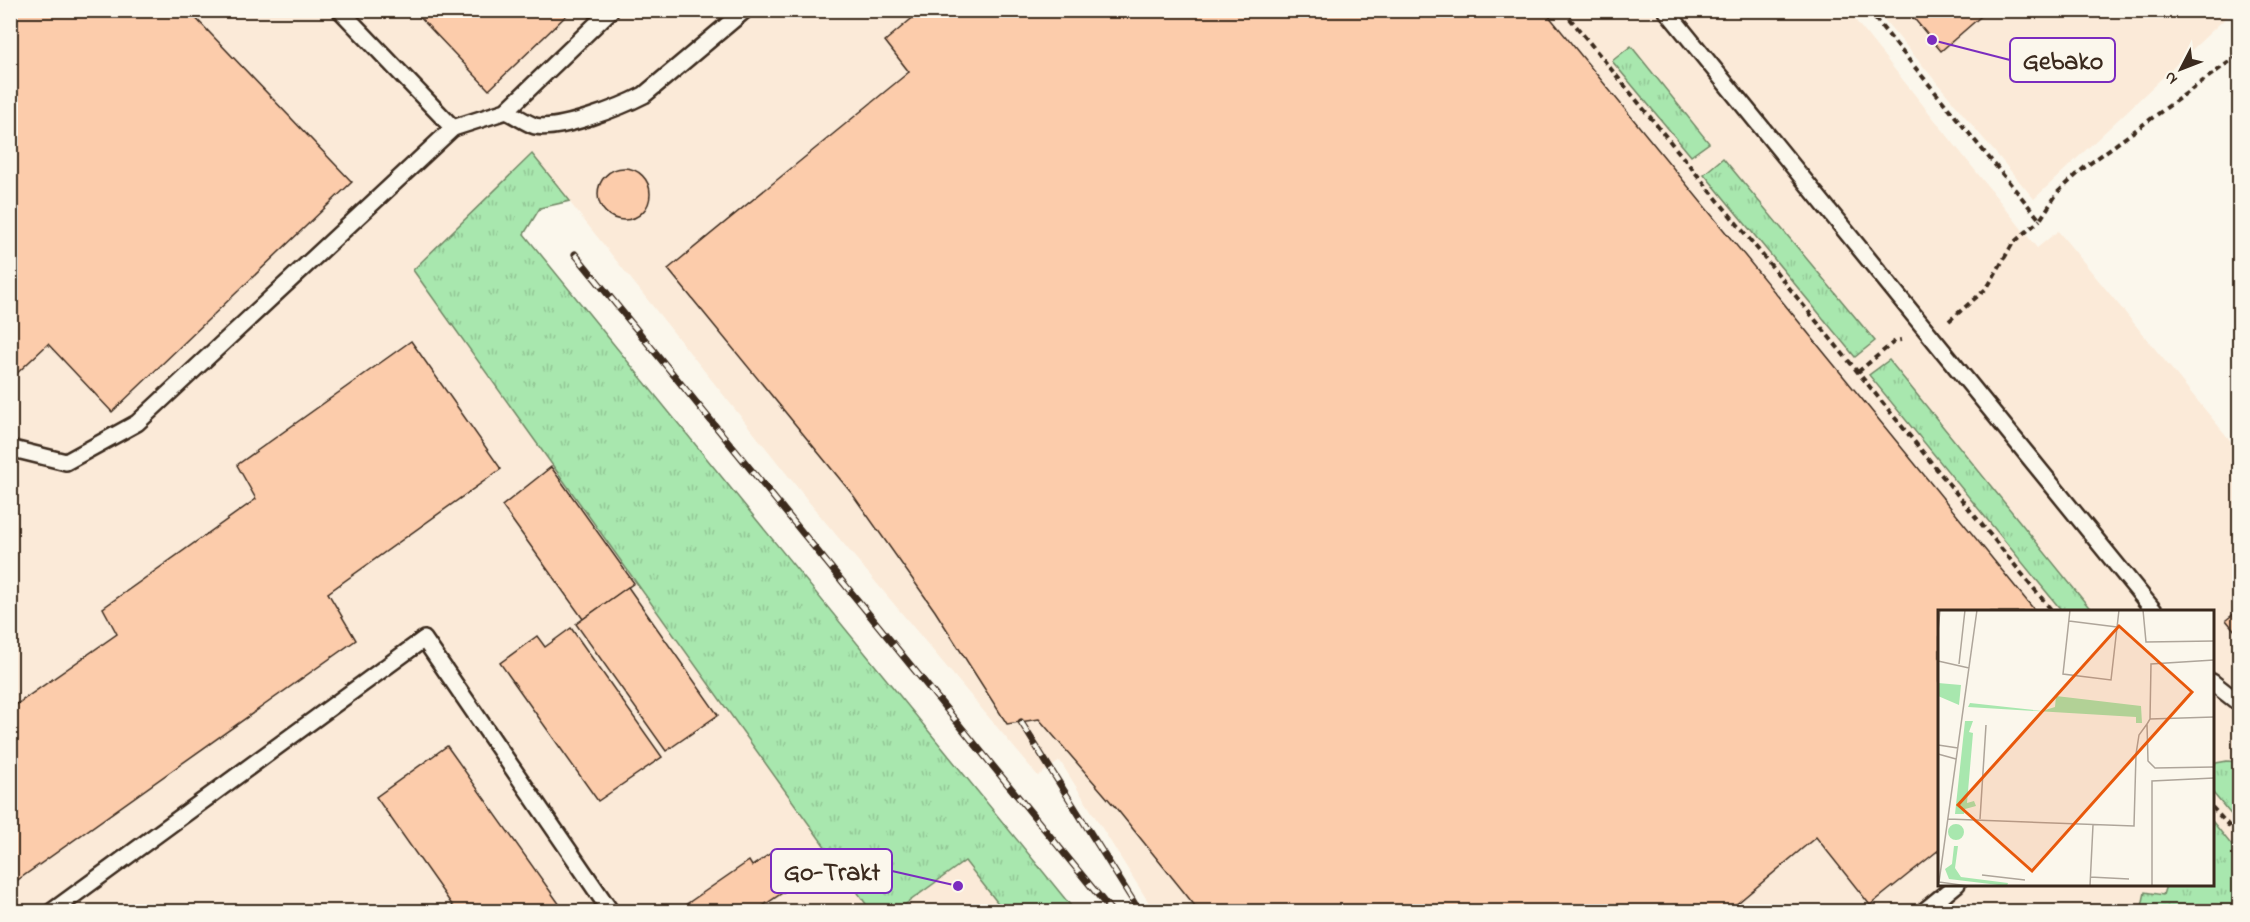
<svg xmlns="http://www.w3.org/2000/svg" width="2250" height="922" font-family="'Indie Flower',sans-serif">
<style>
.built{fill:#fbead8}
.grass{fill:url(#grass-tufts);stroke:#728866;stroke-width:1.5}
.building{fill:#fcccab;stroke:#3b2a1e;stroke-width:1.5}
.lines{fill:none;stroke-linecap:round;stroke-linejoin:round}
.lane-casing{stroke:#3b2a1e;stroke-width:20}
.path{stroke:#3b2a1e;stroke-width:4;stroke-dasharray:6 4.5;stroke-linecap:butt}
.lane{stroke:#fbf7ec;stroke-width:15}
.rail-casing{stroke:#3b2a1e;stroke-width:7}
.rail{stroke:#fbf7ec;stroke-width:4.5;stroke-dasharray:14;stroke-linecap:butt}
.inset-road{fill:none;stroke:#aea59a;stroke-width:1.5}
.view{fill:#e8590c;fill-opacity:0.15;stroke:#e8590c;stroke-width:3}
.inset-edge{fill:none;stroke:#3b2a1e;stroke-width:3}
.leader{fill:none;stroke:#7b2cbf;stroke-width:2}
.callout-dot{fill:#7b2cbf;stroke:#fbf7ec;stroke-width:2}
.callout{fill:#fbf7ec;stroke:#7b2cbf;stroke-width:2}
.callout-label{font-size:26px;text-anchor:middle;font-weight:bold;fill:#3b2a1e}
</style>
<defs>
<pattern id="grass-tufts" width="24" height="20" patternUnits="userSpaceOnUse" patternTransform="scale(1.5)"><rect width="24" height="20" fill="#a8e7ae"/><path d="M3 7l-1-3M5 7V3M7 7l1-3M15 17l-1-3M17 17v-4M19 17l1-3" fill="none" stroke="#92c695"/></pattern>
</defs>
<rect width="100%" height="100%" fill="#fbf7ec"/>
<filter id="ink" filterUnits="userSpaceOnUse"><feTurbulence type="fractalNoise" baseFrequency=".0167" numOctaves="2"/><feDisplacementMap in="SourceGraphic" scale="12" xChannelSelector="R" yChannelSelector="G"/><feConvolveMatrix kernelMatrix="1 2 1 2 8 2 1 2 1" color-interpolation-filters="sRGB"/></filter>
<g filter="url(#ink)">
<g class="built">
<polygon points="10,11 1848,11 2037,248 2058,231 2239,451 2239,856 2213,877 2212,612 1940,612 1940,884 2202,885 2168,912 1154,911 1060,761 1038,776 817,512 532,155 413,270 871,911 11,911"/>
<polygon points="1877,11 2233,11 2034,199"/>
<polygon points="965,861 1004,911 896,912"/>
</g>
<g class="grass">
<polygon points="1631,46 1709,143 1691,156 1612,61"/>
<polygon points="532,154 570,201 540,208 524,234 1075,911 1004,911 965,861 896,911 871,911 413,270"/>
<polygon points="1723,158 1875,341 1855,357 1704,174"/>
<polygon points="1889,360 2092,611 2062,611 1869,375"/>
<polygon points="2227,761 2239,762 2239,824 2213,793 2213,766 2216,763"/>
<polygon points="2213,822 2237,852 2239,850 2239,911 2141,911 2145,892 2163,895 2166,885 2212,884"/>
</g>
<g class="building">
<polygon points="10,10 188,10 352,182 112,412 48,344 13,377 10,375"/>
<polygon points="413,10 572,10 489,90"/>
<polygon points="922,10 1544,10 2036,612 1940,612 1940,849 1870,905 1816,837 1727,912 1200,912 1116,808 1039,719 1007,724 935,611 853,495 668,269 909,72 885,41"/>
<polygon points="1907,10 1986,10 1987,11 1941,51"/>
<circle cx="624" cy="194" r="26"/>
<polygon points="411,341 501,469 328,593 356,640 12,884 10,709 117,634 103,608 256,499 237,465"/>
<polygon points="551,467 634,583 583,619 502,506"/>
<polygon points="628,587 718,715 666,751 576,624"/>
<polygon points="2240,609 2240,637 2226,620"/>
<polygon points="571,628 662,757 598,801 500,663 537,636 545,647"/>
<polygon points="447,746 565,912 457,912 376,797"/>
<polygon points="777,849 800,881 760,908 760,912 675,912 749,861 752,866"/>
</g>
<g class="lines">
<g class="lane-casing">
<g id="lane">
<polyline points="340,10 453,128 506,111 611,10"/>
<polyline points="1666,10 2155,612"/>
<path d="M506 111C515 115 526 123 535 126 560 131 621 107 644 95L745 10"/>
<polyline points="10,446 13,449 66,462 137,423 453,128"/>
<polyline points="2212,682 2240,704"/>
<polyline points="51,912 424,639 611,912"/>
<polyline points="1923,912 1957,884"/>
</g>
</g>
<g class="path">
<polyline points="1563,10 2053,612"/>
<polyline points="1868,10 2040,220 2058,192 2085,167 2240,54"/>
<polyline points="1949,321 1987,288 2013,243 2040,220"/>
<polyline points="1858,372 1895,341 1901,340"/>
<polyline points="2212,807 2240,838"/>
</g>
<use href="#lane" class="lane"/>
<g class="rail-casing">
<g id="rail">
<polyline points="575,254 1112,912"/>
<polyline points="1021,722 1140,912"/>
</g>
</g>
<use href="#rail" class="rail"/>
</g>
</g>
<g transform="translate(1938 610)">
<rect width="276" height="276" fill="#fbf7ec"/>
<path d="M0 73 23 75 21 95 0 86ZM118 86 203 96 204 113H198V107L30 97 32 93 104 101 117 97ZM27 111H35L31 122 35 123 29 193 36 191 38 196 27 199 26 204H17ZM10 222a8 8 0 1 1 16 0a8 8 0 1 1-16 0ZM16 236H20L17 258 23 267 70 273 69 276 11 269 7 259 14 254Z" fill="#a8e7ae"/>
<path class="inset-road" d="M132 0 125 64 173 70 181 0M205 0 208 32 276 31M131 11 179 17M0 21 2 0M0 51 31 58M21 54 27 0M276 107 212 109 209 114 210 151 217 158 276 157M212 109 213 54 276 50M0 135 20 138M0 144 18 149M10 209 196 216 198 144 201 125 209 114M42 209 48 115M44 265 87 270M152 267 191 269M1 272 39 0M1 272 30 276M152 276 155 215M214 276V171L276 168"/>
<path class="view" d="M181 16 254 82 94 261 20 195Z"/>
<rect width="276" height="276" class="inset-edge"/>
</g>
<path class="leader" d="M1932 40L2010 60M958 886L892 871"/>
<g class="callout-dot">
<circle cx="1932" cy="40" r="6"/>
<circle cx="958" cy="886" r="6"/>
</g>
<g class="callout">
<rect x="2010" y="38" width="105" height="44" rx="6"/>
<rect x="771" y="849" width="121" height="44" rx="6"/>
</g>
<g class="callout-label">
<text x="2063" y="69">Gebako</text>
<text x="832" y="880">Go-Trakt</text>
</g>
<rect width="2250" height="922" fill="none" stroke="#fbf7ec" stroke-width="36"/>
<rect x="18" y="18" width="2214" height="886" fill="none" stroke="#3b2a1e" stroke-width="2" filter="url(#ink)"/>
<g transform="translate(2181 69) rotate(228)" stroke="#fbf7ec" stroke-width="4.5" paint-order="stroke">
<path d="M0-4.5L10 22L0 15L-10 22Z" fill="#3b2a1e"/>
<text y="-9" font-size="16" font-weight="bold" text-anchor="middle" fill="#3b2a1e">N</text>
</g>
</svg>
